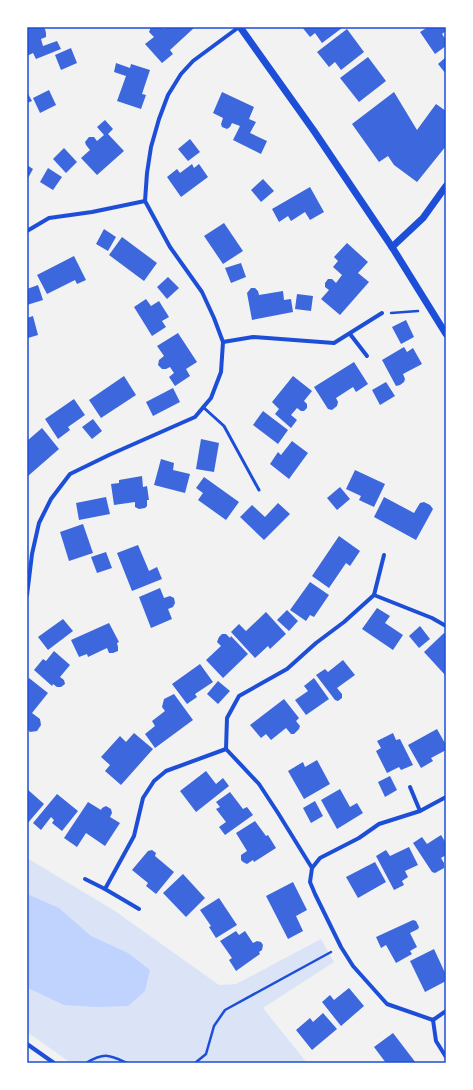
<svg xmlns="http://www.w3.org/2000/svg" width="473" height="1090" font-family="'Space Grotesk',sans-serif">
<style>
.green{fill:#dbe4f7}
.water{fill:#bfd3fe}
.building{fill:#3d67dc}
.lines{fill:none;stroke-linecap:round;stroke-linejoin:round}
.path{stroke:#1d4ed8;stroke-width:2.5}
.service{stroke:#1d4ed8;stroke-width:3}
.minor{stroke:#1d4ed8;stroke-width:4}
.tertiary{stroke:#1d4ed8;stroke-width:7}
.neatline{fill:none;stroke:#1d4ed8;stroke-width:1.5}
</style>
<rect width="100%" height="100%" fill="#f2f2f2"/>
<polygon class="green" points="27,858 115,911 219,985 236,984 321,939 334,962 263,1008 307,1063 71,1063 27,1032"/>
<polygon class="water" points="27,894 59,908 91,936 128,953 150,970 145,991 128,1006 97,1007 64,1005 28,988 27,987"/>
<g class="building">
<polygon points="27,27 37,27 37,28 43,27 45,29 46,33 46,37 41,39 43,46 57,41 61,49 36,59 33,53 27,56"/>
<polygon points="151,27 162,27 164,29 167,27 195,27 170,50 173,54 162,63 145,44 154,37 149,32"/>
<polygon points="302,27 341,27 342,28 322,43 315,33 310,37"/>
<polygon points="428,27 446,27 446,31 442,34 446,40 446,46 435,54 420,32"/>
<polygon points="347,29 364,52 341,70 335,62 329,67 317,52"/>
<polygon points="71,48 77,63 61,70 55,55"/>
<polygon points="368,57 386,81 359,102 340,78"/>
<polygon points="446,57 446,74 438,64"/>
<polygon points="116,63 130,68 131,64 150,70 142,94 146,95 141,109 117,101 126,76 114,72"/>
<polygon points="49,90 56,105 40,113 33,98"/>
<polygon points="27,92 32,101 27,103"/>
<polygon points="222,92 254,107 249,119 256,122 250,133 267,141 261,154 233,140 240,126 232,123 230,127 227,129 222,127 221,124 223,118 213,113"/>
<polygon points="394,92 417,130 436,104 446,111 446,146 417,182 394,165 388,156 379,162 352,124"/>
<polygon points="105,120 113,129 108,134 124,151 97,175 81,158 90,150 86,145 85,142 89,137 94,137 97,141 104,135 97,127"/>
<polygon points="190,139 200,152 188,161 178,149"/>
<polygon points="64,148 77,162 66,173 53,159"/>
<polygon points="192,164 194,168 199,164 208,177 181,197 167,177 177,169 180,173"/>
<polygon points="27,165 33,169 27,180"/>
<polygon points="48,168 62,177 53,190 40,182"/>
<polygon points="263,179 274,191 261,202 251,190"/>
<polygon points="310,187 324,212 310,220 305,212 291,221 288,216 279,222 272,209"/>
<polygon points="224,223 243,251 223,264 204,236"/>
<polygon points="104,229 116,237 108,251 96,244"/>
<polygon points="122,237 157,263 144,281 109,255"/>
<polygon points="347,243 368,262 358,273 369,282 340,315 321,299 329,290 325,287 325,283 328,279 332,279 336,283 342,275 333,267 338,261 334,257"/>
<polygon points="74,256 86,280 77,284 75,280 47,294 37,275"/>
<polygon points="241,263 246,277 231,283 225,268"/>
<polygon points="168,277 179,288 167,299 157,287"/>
<polygon points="38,285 43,300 27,305 27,289"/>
<polygon points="251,288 255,288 258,291 259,295 283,291 284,300 291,299 293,312 252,320 247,293"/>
<polygon points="297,294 313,296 311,311 295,309"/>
<polygon points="146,299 151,306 159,301 169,317 162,321 166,327 152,336 134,307"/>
<polygon points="33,316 38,335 28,338 27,332 27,318"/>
<polygon points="406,320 414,337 401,344 392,327"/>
<polygon points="178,333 197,362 186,369 190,376 175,386 169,377 174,373 170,367 166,369 162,369 158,365 159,360 164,356 157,346"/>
<polygon points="404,347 407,352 413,348 422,364 403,374 405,379 404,382 400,385 396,386 382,360"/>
<polygon points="354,362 368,384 356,392 353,387 336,398 338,402 337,406 332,410 328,409 314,387"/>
<polygon points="124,376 136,395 101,418 89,400"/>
<polygon points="293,376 312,391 304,401 307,404 307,408 304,411 301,411 297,408 291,415 297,420 291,428 275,414 279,409 272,402"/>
<polygon points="386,382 395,396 380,405 372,390"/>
<polygon points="173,388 180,402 153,416 146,402"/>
<polygon points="74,399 85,415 68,427 70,430 58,439 45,419"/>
<polygon points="263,411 288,430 278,444 253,425"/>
<polygon points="93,419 102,431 92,439 82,427"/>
<polygon points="42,428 59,449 28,476 27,475 27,441"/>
<polygon points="201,439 219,443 214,472 196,469"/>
<polygon points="292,441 308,453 289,479 270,464 278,452 281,455"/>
<polygon points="161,459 174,463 173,470 190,474 185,493 154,485"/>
<polygon points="355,470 385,484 374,507 359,500 361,496 346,489"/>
<polygon points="142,476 143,487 147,486 149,500 147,500 147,506 145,508 139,509 135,507 135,502 114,505 111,484 119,483 119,480"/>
<polygon points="204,477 239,502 226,520 198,500 203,493 196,488"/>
<polygon points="340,487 350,499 337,510 327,498"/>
<polygon points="106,497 110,514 79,520 76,503"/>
<polygon points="384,497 414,513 420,503 424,502 430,505 433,509 416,540 374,517"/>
<polygon points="278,503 290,514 264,540 240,517 252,505 265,517"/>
<polygon points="83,524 93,553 69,561 60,532"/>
<polygon points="339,536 360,551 350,566 346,563 329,588 312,576"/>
<polygon points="138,545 149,571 157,567 162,579 132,591 117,553"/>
<polygon points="106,552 112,568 97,573 91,557"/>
<polygon points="310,582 329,595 314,617 310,615 306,621 290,610"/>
<polygon points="160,588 164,598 170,596 174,598 175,603 173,607 168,609 172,619 151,628 139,597"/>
<polygon points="377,608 390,616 385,623 403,635 393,650 362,629"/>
<polygon points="287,610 298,621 289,631 277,620"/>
<polygon points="266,612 286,634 270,649 268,646 255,658 231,632 239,624 246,631"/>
<polygon points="63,619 73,631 48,650 38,637"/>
<polygon points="109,623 119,642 117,643 118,647 118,651 113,653 109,653 107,648 88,657 87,654 79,657 71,640"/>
<polygon points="420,626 430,639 419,648 409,636"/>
<polygon points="444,633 446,635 446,676 424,652"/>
<polygon points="222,634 226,634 230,638 231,636 248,654 223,678 206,660 221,646 217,642 219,637"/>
<polygon points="54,651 70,665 60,677 64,680 65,684 61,687 57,687 53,684 52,686 34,670 43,659 46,661"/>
<polygon points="343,660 355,675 337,688 342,694 342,698 338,701 335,700 316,675 325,669 328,672"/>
<polygon points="200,664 213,682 195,694 197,697 187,704 172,684"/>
<polygon points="29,678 48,693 32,713 40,719 41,725 37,731 30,732 27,729 27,681"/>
<polygon points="314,678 329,699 306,715 295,700 308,691 304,686"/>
<polygon points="218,681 230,691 218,704 207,694"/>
<polygon points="174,694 193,720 155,748 145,734 155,726 152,721 165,711 162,707 164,699"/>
<polygon points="284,699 299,718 296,721 300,726 299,729 294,734 291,734 286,728 271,740 266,734 261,738 250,725"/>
<polygon points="437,729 446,745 446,750 431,758 433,761 421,768 408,745"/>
<polygon points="134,733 153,749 121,785 105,771 110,765 101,757 120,736 126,742"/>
<polygon points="393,733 396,740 400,739 413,765 401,770 399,767 387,773 376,751 381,748 377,741"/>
<polygon points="317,760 330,784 304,799 288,771 303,762 305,767"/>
<polygon points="206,771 216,784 223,778 229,786 196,812 180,791"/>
<polygon points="390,776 397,790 385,797 378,782"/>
<polygon points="27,789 44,804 27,824"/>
<polygon points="340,789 350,807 357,803 363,813 337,829 321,800"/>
<polygon points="230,792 243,809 247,807 253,815 225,835 219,827 226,822 216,809 220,807 216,802"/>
<polygon points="57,794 78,811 62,831 52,823 54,820 51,817 41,830 33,823"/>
<polygon points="315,801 323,816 311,823 303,808"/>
<polygon points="88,802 101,810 102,808 106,806 111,809 112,813 110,817 120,823 105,846 86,833 77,847 64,838"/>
<polygon points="255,821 266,836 268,835 276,848 254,862 253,860 247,864 243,862 241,860 241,855 247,851 236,833"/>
<polygon points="441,835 446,843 446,855 441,858 444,863 444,868 435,873 432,872 413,843 422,837 427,844"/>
<polygon points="409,847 418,865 405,871 408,877 402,881 404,885 394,890 376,856 386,850 390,856"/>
<polygon points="152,850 156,853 155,856 174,872 156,894 146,886 148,883 132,870 148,851"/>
<polygon points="375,862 386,882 358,898 346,877"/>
<polygon points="183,874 205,898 186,917 163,893"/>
<polygon points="293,882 307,910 296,916 303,931 288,939 266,896"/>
<polygon points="219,898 237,925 216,938 209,927 211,926 200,910"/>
<polygon points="413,920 416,921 419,927 418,929 410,933 417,947 410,951 412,954 396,963 386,945 381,948 376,937"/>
<polygon points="236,931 239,935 245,931 253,943 257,941 261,942 263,945 262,950 259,952 260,954 236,971 229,960 232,958 220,941"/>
<polygon points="434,949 446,975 446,981 425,992 410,961"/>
<polygon points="349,988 364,1006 341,1026 322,1002 330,995 334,1000"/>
<polygon points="323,1013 337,1029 312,1050 296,1030 310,1018 313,1022"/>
<polygon points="393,1033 416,1063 386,1063 374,1047"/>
</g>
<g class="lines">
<g class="path">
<polyline points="391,313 418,311"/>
<path d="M86 1063C105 1052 109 1055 127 1063"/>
<polyline points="195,1063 206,1054 214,1026 225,1010 331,952"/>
</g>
<polyline class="service" points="203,407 224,426 259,490"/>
<g class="minor">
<polyline points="27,231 49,218 92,212 145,201"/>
<polyline points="350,334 367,356"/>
<polyline points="223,342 253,337 334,343 382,313"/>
<polyline points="27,595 32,554 39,523 51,499 70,474 109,455 195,417 211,398 221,372 223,342 214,318 202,292 170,247 145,201 147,173 151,147 159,119 168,95 181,74 193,61 239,27"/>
<polyline points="374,595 384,555"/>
<polyline points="446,626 432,618 374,595 344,622 316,643 287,669 239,696 227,718 226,749 259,784 278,813 312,868 310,882 315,894 341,947 353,966 387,1004 433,1020 446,1011"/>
<polyline points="410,787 420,811"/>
<polyline points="312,868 320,858 359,838 379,824 420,811 446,797"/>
<polyline points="85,879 105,889"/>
<polyline points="139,909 105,889 134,836 143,798 154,781 166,771 226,749"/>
<polyline points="433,1020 436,1041 446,1057"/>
<polyline points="27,1044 54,1063"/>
</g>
<g class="tertiary">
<polyline points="240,27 314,131 392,247 446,334"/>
<polyline points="392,247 423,218 446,186"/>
</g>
</g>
<rect width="473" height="1090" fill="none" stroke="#ffffff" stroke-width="56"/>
<rect x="28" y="28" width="417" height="1034" class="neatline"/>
</svg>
